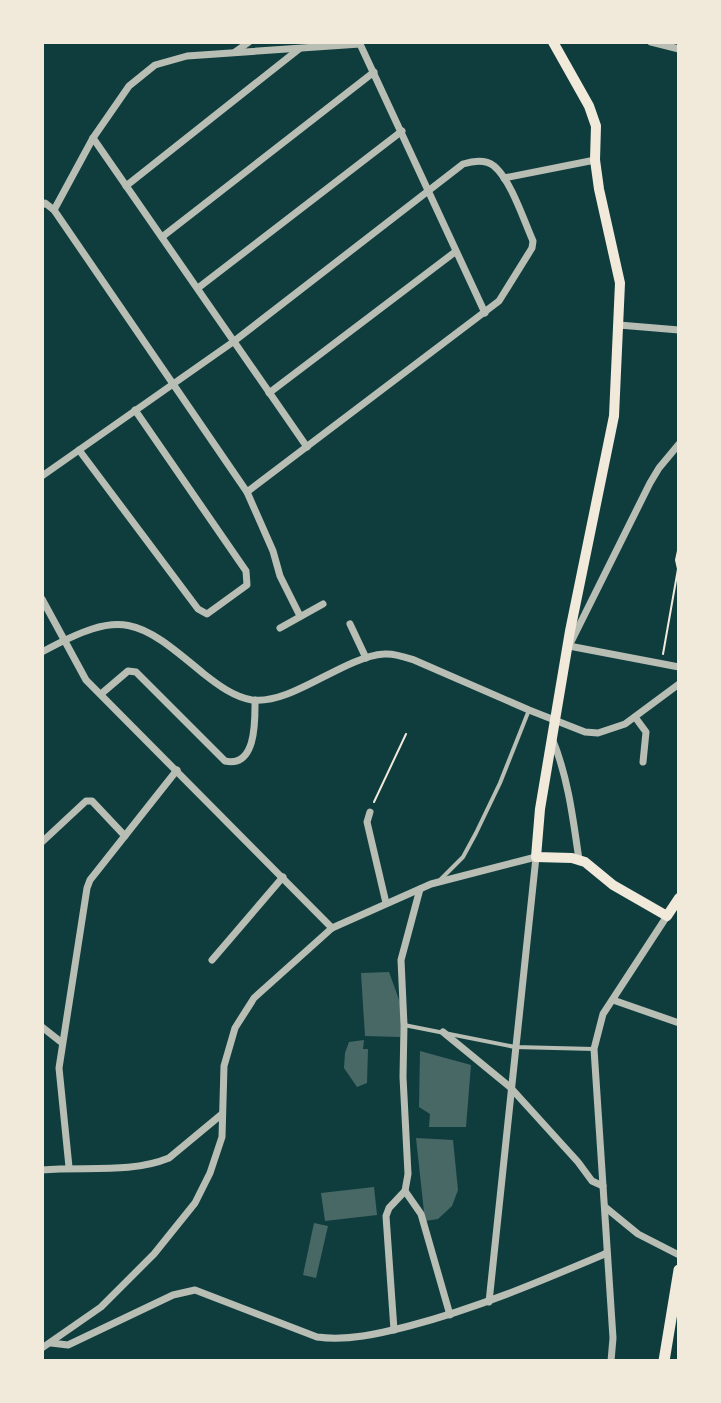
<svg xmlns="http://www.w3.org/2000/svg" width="721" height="1403" font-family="Inter,sans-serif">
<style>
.building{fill:#486865}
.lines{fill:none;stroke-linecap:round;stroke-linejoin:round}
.path{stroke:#f1e9da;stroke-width:2}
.service{stroke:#b8beb3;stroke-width:4}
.minor{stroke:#b8beb3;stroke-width:7}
.secondary{stroke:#f1e9da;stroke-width:10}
.primary{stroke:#f1e9da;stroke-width:11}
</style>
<rect width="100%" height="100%" fill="#0f3d3e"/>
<g class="building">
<polygon points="389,972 402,1008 400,1037 365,1036 361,973"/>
<polygon points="364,1040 363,1049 368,1049 367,1083 357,1087 344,1068 345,1053 349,1042"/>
<polygon points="420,1051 471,1065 466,1127 429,1127 430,1114 419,1107"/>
<polygon points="416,1138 453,1140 458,1190 452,1206 438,1219 425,1221"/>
<polygon points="374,1187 377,1215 325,1221 321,1193"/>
<polygon points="314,1223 328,1226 316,1278 303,1275"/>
</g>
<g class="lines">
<g class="path">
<polyline points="663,654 678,569 676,560 679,546"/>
<polyline points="374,802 406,734"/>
</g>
<g class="service">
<polyline points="440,880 463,857 476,833 500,783 529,710"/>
<polyline points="404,1025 515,1047 594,1049"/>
</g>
<g class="minor">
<polyline points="651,42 679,49"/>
<polyline points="235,52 249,42"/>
<polyline points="93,138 307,447"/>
<polyline points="504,178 595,160"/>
<polyline points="126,186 299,49"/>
<polyline points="42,205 45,203 54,210 247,492 273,551 280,576 300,616"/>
<polyline points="54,210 93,138 129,86 155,65 187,56 360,44 485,313"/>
<polyline points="162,237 374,72"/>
<polyline points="198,288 402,131"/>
<polyline points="619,325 679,330"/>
<polyline points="269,393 455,252"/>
<polyline points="679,444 659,468 650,483 569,646 679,667"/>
<polyline points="79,450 198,609 207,614 247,585 246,571 135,410"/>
<path d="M42 476 233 342 463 164C473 161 485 159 494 166 511 180 524 221 533 241L532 248 499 301 247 492"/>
<polyline points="42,599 86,680 332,928"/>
<polyline points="350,624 366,658"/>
<polyline points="280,628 323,604"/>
<path d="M42 652C123 608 137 618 204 674 218 685 234 697 252 700 292 705 343 657 384 654 394 653 405 657 414 660L529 710 585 732 598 733 625 724 679 684"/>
<path d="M101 694 128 671 136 672 225 761C257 768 255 719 255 700"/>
<polyline points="635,717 646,732 643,762"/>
<path d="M552 738C568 777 573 818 579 860"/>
<polyline points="370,812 367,822 386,903"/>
<polyline points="42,842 86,801 92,801 125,836"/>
<polyline points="212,960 283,877"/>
<polyline points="613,1000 679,1023"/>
<polyline points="42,1027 61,1042"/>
<polyline points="443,1032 510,1087 578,1162 592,1181 603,1186"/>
<polyline points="69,1167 59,1068 87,888 90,880 177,770"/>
<path d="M42 1170C84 1166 130 1174 169 1158L222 1114"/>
<polyline points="405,1191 421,1214 450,1315"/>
<polyline points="605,1207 638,1234 679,1255"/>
<polyline points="394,1330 386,1216 389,1208 405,1191 408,1174 403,1077 404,1025 401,960 420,889"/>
<path d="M51 1343 68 1345 173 1295 195 1290 317 1337C348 1341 378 1334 409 1326 478 1308 541 1281 607 1253"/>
<polyline points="42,1348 101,1307 154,1254 195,1203 210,1173 222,1137 224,1066 235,1028 254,998 332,928 431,884 536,857 489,1302"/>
<polyline points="611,1361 613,1338 594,1049 603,1014 667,916"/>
</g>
<polyline class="secondary" points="553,42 589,106 596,126 595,160 599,189 620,283 614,416 570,631 540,809 536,857 572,858 585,862 613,885 667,916 679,898"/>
<polyline class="primary" points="664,1361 679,1270"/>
</g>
<rect width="721" height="1403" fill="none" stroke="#f1e9da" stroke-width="88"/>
</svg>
